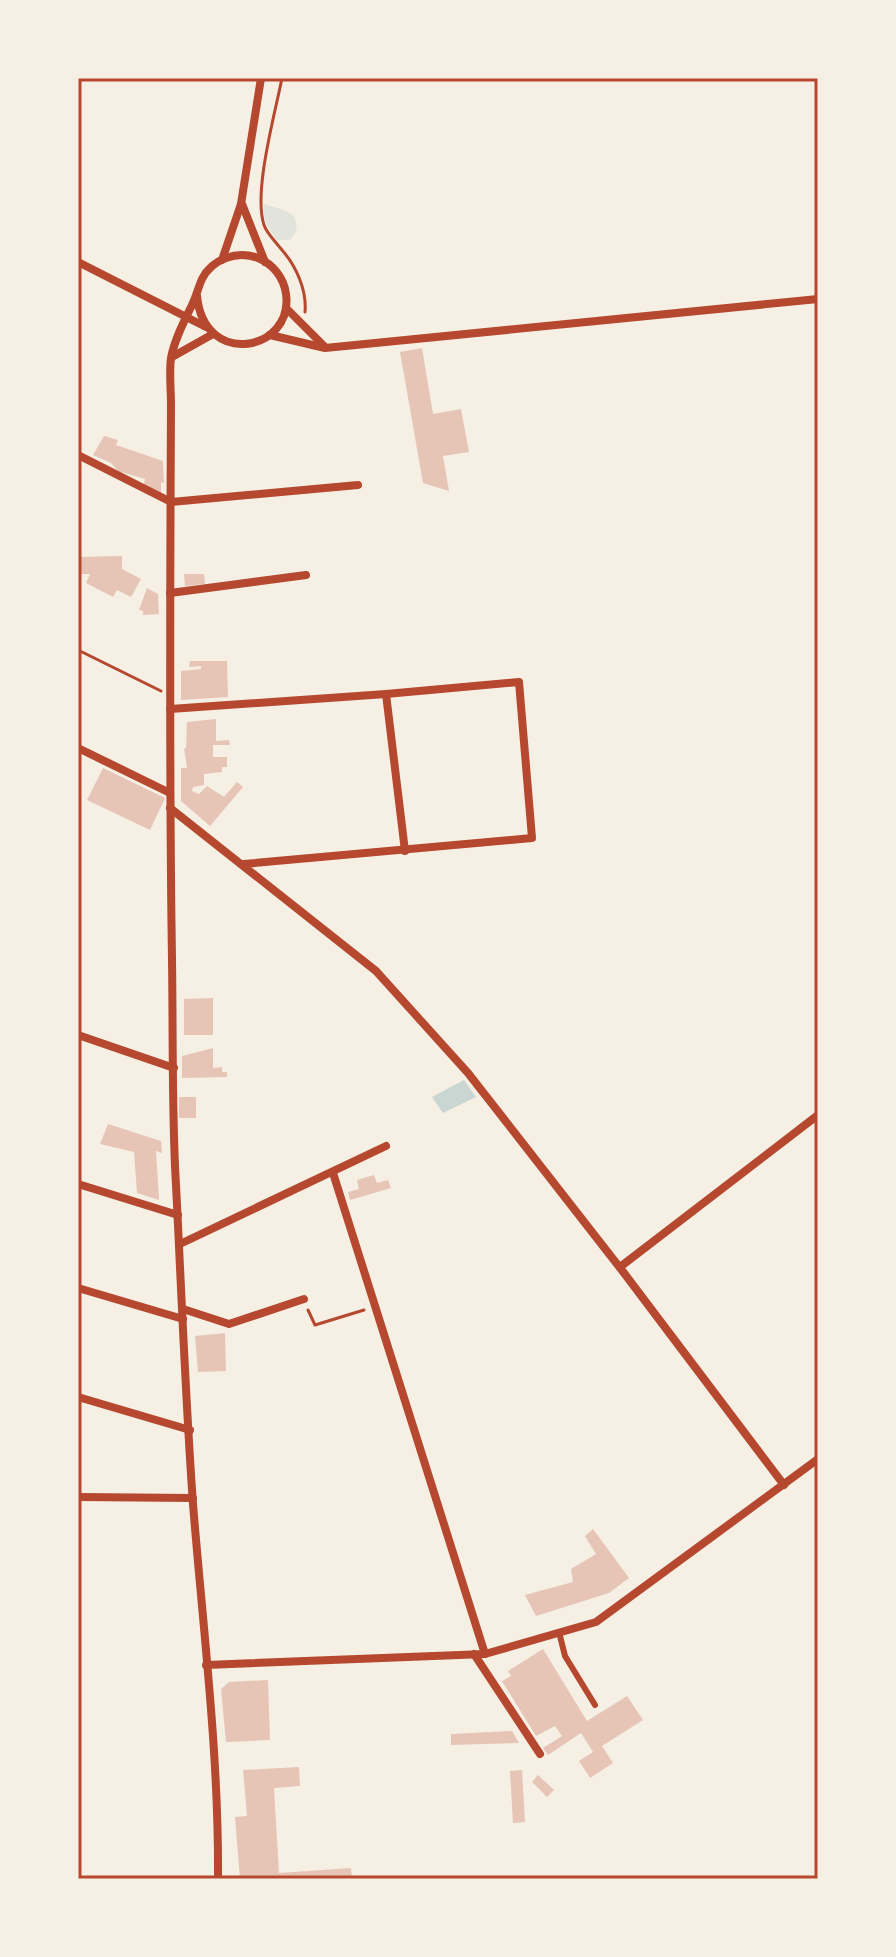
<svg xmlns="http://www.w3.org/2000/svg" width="896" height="1957" font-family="'Space Grotesk',sans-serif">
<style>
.green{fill:#e2e4dc}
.water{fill:#c9d6d2}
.building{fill:#e6c5b7}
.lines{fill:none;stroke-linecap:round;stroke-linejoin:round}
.path{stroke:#b5482f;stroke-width:3}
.pedestrian{stroke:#b5482f;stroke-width:6}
.minor{stroke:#b5482f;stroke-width:8}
.neatline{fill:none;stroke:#b5482f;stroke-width:3}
</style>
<rect width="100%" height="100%" fill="#f6efe4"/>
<path class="green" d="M264 204C280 210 300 209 296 232L290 240H277C268 229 262 218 264 204Z"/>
<polygon class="water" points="464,1080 476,1097 443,1113 432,1097"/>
<g class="building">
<polygon points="422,348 433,414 461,409 469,452 443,456 449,491 423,483 400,352"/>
<polygon points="104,436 118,440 116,445 163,461 164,483 161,482 161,493 144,484 145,479 118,471 111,463 93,455"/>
<polygon points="122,556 122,569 141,579 131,597 117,590 113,597 86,583 90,574 78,574 78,557"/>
<polygon points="184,574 204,574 205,584 185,586"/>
<polygon points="147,588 158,594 159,614 143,615 143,611 139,610"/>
<polygon points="190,661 227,661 228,697 181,700 181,671 201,669 201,666 189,667"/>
<polygon points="216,719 216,741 229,740 230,745 213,745 213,757 227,757 227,767 222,767 222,772 204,774 204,785 193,787 192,791 199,794 207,786 224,797 237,782 243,787 210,826 181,801 181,768 187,768 184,748 186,748 187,722"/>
<polygon points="103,768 165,798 150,830 87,800"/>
<polygon points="213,998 213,1035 184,1035 184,999"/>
<polygon points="213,1048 213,1068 222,1067 222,1072 227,1072 227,1077 182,1078 182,1056"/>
<rect x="179" y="1097" width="17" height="21"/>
<polygon points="108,1124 161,1141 162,1153 156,1151 159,1200 137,1193 134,1152 100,1144"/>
<polygon points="374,1175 377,1183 388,1180 391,1188 350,1200 348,1192 359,1189 357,1180"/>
<polygon points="225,1333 226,1371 198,1372 195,1336"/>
<polygon points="593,1529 629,1578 609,1593 536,1616 525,1595 573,1582 571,1569 596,1554 585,1536"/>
<polygon points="543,1649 587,1721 627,1696 643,1720 602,1746 613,1763 590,1778 579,1761 593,1752 581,1733 548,1755 543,1748 562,1736 555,1726 536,1736 502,1681 511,1676 508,1671"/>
<polygon points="268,1680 270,1740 226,1742 221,1689 229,1682"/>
<polygon points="512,1731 519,1743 451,1745 451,1734"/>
<polygon points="299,1767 300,1786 274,1788 279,1873 351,1868 352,1879 240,1879 235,1817 247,1816 243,1770"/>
<polygon points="522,1770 525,1822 513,1823 510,1771"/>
<polygon points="538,1775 554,1790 547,1797 532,1782"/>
</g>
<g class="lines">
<g class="path">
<path d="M282 78C275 114 253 192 264 225 267 234 276 242 282 250 296 266 307 290 305 312"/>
<polyline points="78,650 161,691"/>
<polyline points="308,1310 315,1325 364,1310"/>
</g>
<polyline class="pedestrian" points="559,1632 565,1656 595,1705"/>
<g class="minor">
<polyline points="242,204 265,262"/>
<polyline points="222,260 241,204 261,78"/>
<polyline points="78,262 206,327"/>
<path d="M197 296C204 369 294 351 286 294 284 278 273 264 258 258 237 250 212 259 202 279 198 288 196 297 192 305 184 321 174 341 171 358 169 372 171 390 171 405 170 590 169 774 172 959 173 1028 172 1097 175 1166 181 1279 185 1392 193 1504 203 1629 219 1754 218 1879"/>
<polyline points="286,308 325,347"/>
<polyline points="270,335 325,348 818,299"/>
<polyline points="172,357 213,334"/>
<polyline points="78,455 171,502 358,485"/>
<polyline points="170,593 306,575"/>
<polyline points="386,694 405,851"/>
<polyline points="170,709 386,694 519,682 532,838 244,864"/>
<polyline points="78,748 170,793"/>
<polyline points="170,808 376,971 468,1073 624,1273 784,1485"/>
<polyline points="78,1035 174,1068"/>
<polyline points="333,1173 485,1654"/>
<polyline points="78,1184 178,1215"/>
<polyline points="180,1244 386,1146"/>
<polyline points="620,1267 818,1115"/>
<polyline points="78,1288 183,1319"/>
<polyline points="183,1309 229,1324 304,1299"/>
<polyline points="78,1397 190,1430"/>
<polyline points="78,1497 193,1498"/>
<polyline points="474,1654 540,1754"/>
<polyline points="206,1665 485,1654 596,1622 818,1459"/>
</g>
</g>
<rect width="896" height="1957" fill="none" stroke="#f6efe4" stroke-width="160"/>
<rect x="80" y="80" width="736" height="1797" class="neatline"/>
</svg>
